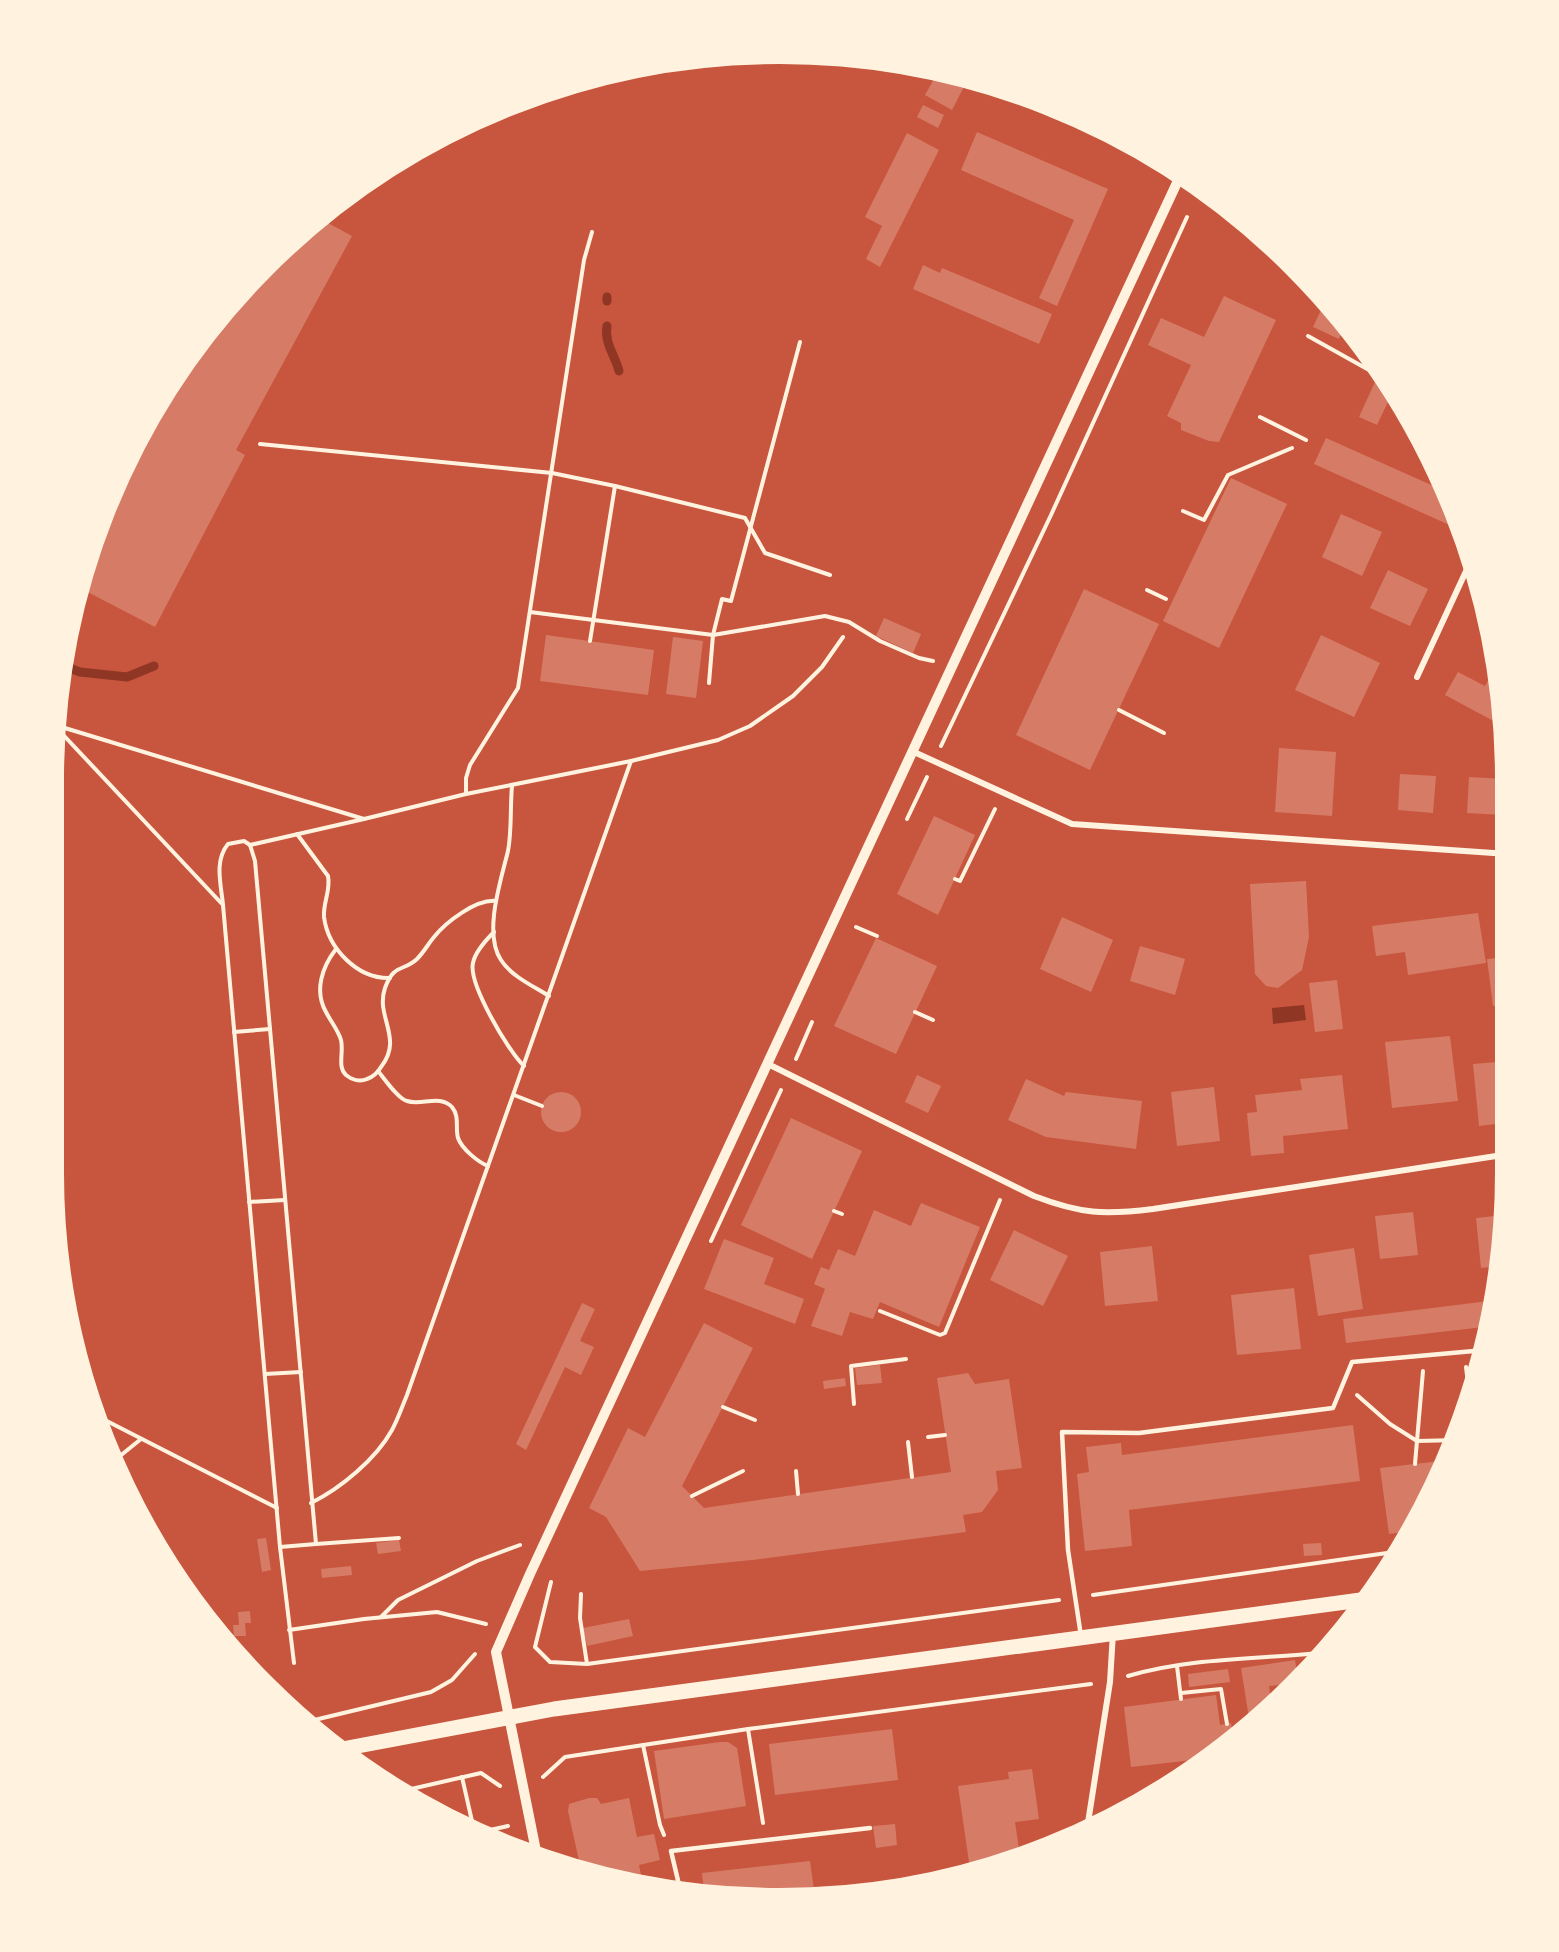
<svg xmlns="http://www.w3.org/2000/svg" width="1559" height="1952" font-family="'Open Sans',sans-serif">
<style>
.water{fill:#8f3625}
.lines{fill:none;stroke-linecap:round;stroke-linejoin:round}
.stream{stroke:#8f3625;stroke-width:9}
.building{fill:#d67c66}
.path{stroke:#fff3e0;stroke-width:4}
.service{stroke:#fff3e0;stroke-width:4.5}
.minor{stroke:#fff3e0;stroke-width:6}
.tertiary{stroke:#fff3e0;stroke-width:10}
.primary{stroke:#fff3e0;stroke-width:15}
.rim{fill:none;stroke:#fff3e0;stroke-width:8}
</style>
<rect width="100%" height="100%" fill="#c8553d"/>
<polygon class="water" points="1304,1005 1306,1020 1273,1024 1272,1008"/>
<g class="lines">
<g class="stream">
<polyline points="607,297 607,301"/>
<path d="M607 326C604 343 615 355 619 371"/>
<polyline points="64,666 80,672 127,677 154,666"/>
</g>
</g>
<g class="building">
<polygon points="939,70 970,75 952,110 925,95"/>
<polygon points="923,105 944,115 938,128 917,117"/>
<polygon points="977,132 1108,189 1057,306 1039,298 1074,220 961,170"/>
<polygon points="907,133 939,150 880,267 866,259 882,226 865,217"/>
<polygon points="317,217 352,236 236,450 245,455 155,627 80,588 88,545 147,415 230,298 298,230"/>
<polygon points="923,265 940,273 942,268 1052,314 1039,344 913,289"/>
<polygon points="1224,296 1276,320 1219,442 1209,441 1181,430 1181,423 1167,416 1191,365 1148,345 1161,318 1204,337"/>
<polygon points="1327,297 1346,323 1339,339 1313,327"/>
<polygon points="1380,371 1394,389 1377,425 1359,417"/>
<polygon points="1326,438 1447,492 1465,532 1314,464"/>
<polygon points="1231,478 1287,504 1219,648 1163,621"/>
<polygon points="1341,514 1382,532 1362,576 1322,557"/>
<polygon points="1388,570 1428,589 1410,626 1370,608"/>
<polygon points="1084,589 1159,624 1090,770 1016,735"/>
<polygon points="884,618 921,634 913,653 876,636"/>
<polygon points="546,635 654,650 648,695 540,681"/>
<polygon points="1321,635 1380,663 1354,717 1295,690"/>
<polygon points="673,637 703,641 696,698 666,694"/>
<polygon points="1495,667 1505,718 1501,725 1445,695 1458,672 1485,686"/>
<polygon points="1279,748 1336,752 1332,816 1275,812"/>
<polygon points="1400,774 1436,776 1433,813 1398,810"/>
<polygon points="1469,777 1505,779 1503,815 1467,813"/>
<polygon points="934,816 975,835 938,915 897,894"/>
<polygon points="1306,881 1309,937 1302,970 1278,988 1266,986 1255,974 1250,884"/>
<polygon points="1478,913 1486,963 1408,975 1405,952 1376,956 1372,926"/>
<polygon points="1062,917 1113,940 1091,992 1040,969"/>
<polygon points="876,938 937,966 896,1054 834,1026"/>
<polygon points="1140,946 1185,959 1175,995 1130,981"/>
<polygon points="1509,957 1509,1004 1493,1006 1487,959"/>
<polygon points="1337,980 1343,1029 1315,1032 1309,983"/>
<polygon points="1450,1036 1458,1101 1392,1108 1385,1042"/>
<polygon points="1509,1061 1509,1108 1503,1108 1505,1123 1479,1126 1473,1064"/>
<polygon points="917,1075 941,1086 928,1113 905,1102"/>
<polygon points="1342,1075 1348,1129 1283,1136 1284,1153 1251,1156 1247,1113 1257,1112 1255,1095 1302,1090 1300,1079"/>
<polygon points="1026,1079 1064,1096 1066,1092 1142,1101 1136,1149 1046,1137 1008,1120"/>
<polygon points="1214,1087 1220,1141 1177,1146 1171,1092"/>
<circle cx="561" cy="1112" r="20"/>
<polygon points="791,1118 862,1151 812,1259 741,1225"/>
<polygon points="921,1203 980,1227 939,1327 880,1302 873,1319 850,1312 842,1336 811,1326 825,1289 814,1284 821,1267 829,1270 838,1249 855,1256 874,1210 911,1226"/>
<polygon points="1413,1212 1418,1255 1380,1259 1375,1216"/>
<polygon points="1505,1215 1500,1266 1481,1268 1476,1218"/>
<polygon points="1014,1230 1068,1256 1043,1306 990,1280"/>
<polygon points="724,1239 774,1258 764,1284 804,1299 795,1324 704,1289"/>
<polygon points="1152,1246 1158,1301 1105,1306 1100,1252"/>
<polygon points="1354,1248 1363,1309 1318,1316 1309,1255"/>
<polygon points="1294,1288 1301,1349 1237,1355 1231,1295"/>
<polygon points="1497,1300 1492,1326 1346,1343 1343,1319"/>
<polygon points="582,1303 595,1309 580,1341 594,1347 581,1375 565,1367 526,1450 516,1444"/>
<polygon points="704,1323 753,1348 682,1486 704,1508 951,1472 937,1378 968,1373 975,1384 1009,1379 1022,1468 996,1471 998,1490 982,1512 963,1515 966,1532 752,1560 640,1571 606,1517 589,1508 628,1428 645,1437"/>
<polygon points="880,1365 882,1383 857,1385 855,1368"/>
<polygon points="845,1378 846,1386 824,1389 823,1381"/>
<polygon points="1353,1425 1360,1481 1129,1510 1132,1546 1085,1551 1077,1474 1089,1472 1086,1447 1121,1443 1122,1455"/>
<polygon points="1449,1460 1411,1531 1389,1534 1380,1468"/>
<polygon points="266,1538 271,1570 262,1572 257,1539"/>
<polygon points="399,1540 401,1551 378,1554 376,1543"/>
<polygon points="1321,1543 1322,1555 1304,1556 1303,1544"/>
<polygon points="351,1566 352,1575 322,1578 321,1569"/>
<polygon points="250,1611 251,1623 245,1623 246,1636 234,1636 233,1625 239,1625 238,1612"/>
<polygon points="629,1619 633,1636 587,1646 583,1628"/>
<polygon points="1295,1660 1298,1679 1295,1683 1269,1686 1272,1708 1259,1723 1250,1724 1241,1668"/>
<polygon points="1228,1669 1230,1682 1189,1687 1188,1674"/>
<polygon points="1216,1695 1220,1725 1231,1723 1234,1741 1210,1758 1131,1767 1124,1707"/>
<polygon points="892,1729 898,1780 775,1795 769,1744"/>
<polygon points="720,1742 728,1742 737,1748 746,1806 664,1819 654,1751"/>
<polygon points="1032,1769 1039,1819 1015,1822 1020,1856 971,1876 958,1786 1009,1779 1008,1772"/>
<polygon points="589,1798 597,1798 601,1804 629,1798 637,1837 654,1834 660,1860 639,1865 643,1885 590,1878 582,1874 568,1811 569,1804"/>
<polygon points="895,1824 897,1845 876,1848 873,1826"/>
<polygon points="810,1861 814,1890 774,1894 775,1902 742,1898 741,1889 704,1893 702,1873"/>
<polygon points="849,1885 851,1893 816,1898 815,1890"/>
</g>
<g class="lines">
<g class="path">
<polyline points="1308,336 1369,370 1373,361"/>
<polyline points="1260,417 1306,440"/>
<polyline points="260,444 552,473 615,486 745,518 765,553 830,575"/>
<polyline points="1183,511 1204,520 1228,475 1292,448"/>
<polyline points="1147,590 1166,599"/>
<polyline points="530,612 713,635 825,616 849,622 880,641 919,658 933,661"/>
<polyline points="590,641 615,486"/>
<polyline points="709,683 713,635 722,599 731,601 800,342"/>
<polyline points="1119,710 1164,733"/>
<polyline points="53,724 223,905 280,1547 294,1663"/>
<polyline points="55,725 364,819 466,794 631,761 718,740 750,726 793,696 822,667 843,637"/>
<polyline points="941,746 1051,515 1187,217"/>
<path d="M512 786C510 807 512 830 508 851 501 880 483 933 501 960 511 976 533 986 549 996"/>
<polyline points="466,794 466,778 470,765 518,688 584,260 592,232"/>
<polyline points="907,819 927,777"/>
<path d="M297 834 328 876C331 890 323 902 324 917 328 948 357 979 390 978"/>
<polyline points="250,845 364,819"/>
<polyline points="955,879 960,881 995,809"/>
<path d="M223 905C221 884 214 861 228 844L244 841 250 845 255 861 316 1544 280 1547"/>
<polyline points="856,927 877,936"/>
<path d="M494 932C486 940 475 952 473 963 468 983 508 1051 524 1066"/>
<path d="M336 949C322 967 314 991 326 1012 331 1022 338 1030 341 1040 344 1052 337 1067 346 1075 352 1080 360 1082 367 1079 373 1077 378 1072 381 1067 404 1038 375 1017 385 988 394 963 403 972 417 959 424 952 428 944 434 937 446 922 476 899 496 901"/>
<polyline points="915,1012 933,1020"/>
<polyline points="234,1032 270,1029"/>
<polyline points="796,1059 812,1022"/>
<path d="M378 1071C384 1078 398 1099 407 1101 421 1106 440 1094 452 1107 460 1117 455 1127 458 1138 462 1149 478 1162 488 1166"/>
<polyline points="514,1095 542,1106"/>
<polyline points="249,1202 285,1200"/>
<polyline points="834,1211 842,1214"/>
<polyline points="711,1241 781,1090"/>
<polyline points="880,1311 940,1335 945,1333 1000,1200"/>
<polyline points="1466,1367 1470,1400"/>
<polyline points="265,1374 301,1372"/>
<polyline points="1357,1395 1390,1424 1417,1441 1458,1440"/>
<polyline points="854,1404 851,1366 906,1359"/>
<polyline points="723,1407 755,1420"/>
<polyline points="97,1416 277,1508"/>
<polyline points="928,1437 945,1435"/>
<polyline points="908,1442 912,1477"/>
<polyline points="115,1460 141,1439"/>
<polyline points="1415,1464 1423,1371"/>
<polyline points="796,1471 798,1494"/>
<polyline points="692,1496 743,1471"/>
<path d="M311 1503C341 1488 376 1459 392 1430 398 1419 402 1407 407 1395L631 761"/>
<polyline points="316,1544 399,1538"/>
<polyline points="551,1582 535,1647 550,1662 587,1664 1059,1600"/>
<polyline points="581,1594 580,1618 587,1664"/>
<polyline points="1093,1595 1401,1551"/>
<polyline points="381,1617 398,1600 477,1561 520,1545"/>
<polyline points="289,1630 364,1619 437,1612 486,1624"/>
<polyline points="1177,1666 1181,1699"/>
<path d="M1128 1676C1187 1658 1258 1659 1320 1653"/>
<polyline points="1181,1693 1221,1689 1227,1724"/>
<polyline points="306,1722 431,1692 452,1680 475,1654"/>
<polyline points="748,1729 763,1823"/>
<polyline points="643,1745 660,1825 664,1835"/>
<polyline points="462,1777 474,1830"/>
<polyline points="543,1777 565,1757 748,1729 1091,1684"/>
<polyline points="398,1792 481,1773 500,1786"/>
<polyline points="481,1832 508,1826"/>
</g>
<g class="service">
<polyline points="1081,1636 1068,1550 1062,1432 1139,1433 1333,1408 1352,1362 1485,1350"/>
<polyline points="680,1889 671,1851 870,1828"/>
</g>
<g class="minor">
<polyline points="1417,677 1473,556"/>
<polyline points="914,752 1072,824 1508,854"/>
<path d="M768 1064 1034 1196C1081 1214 1104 1215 1153 1209L1509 1154"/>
<polyline points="1087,1829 1110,1682 1113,1633"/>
</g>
<polyline class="tertiary" points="537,1856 496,1652 530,1574 1181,174"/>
<polyline class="primary" points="342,1749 554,1709 1368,1599"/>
</g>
<path d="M0 0H1559V1952H0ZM779 60H780A719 719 0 0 1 1499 779V1173A719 719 0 0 1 780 1892H779A719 719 0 0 1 60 1173V779A719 719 0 0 1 779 60Z" fill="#fff3e0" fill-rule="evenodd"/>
<path class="rim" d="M779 60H780A719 719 0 0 1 1499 779V1173A719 719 0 0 1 780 1892H779A719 719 0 0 1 60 1173V779A719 719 0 0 1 779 60Z"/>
</svg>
